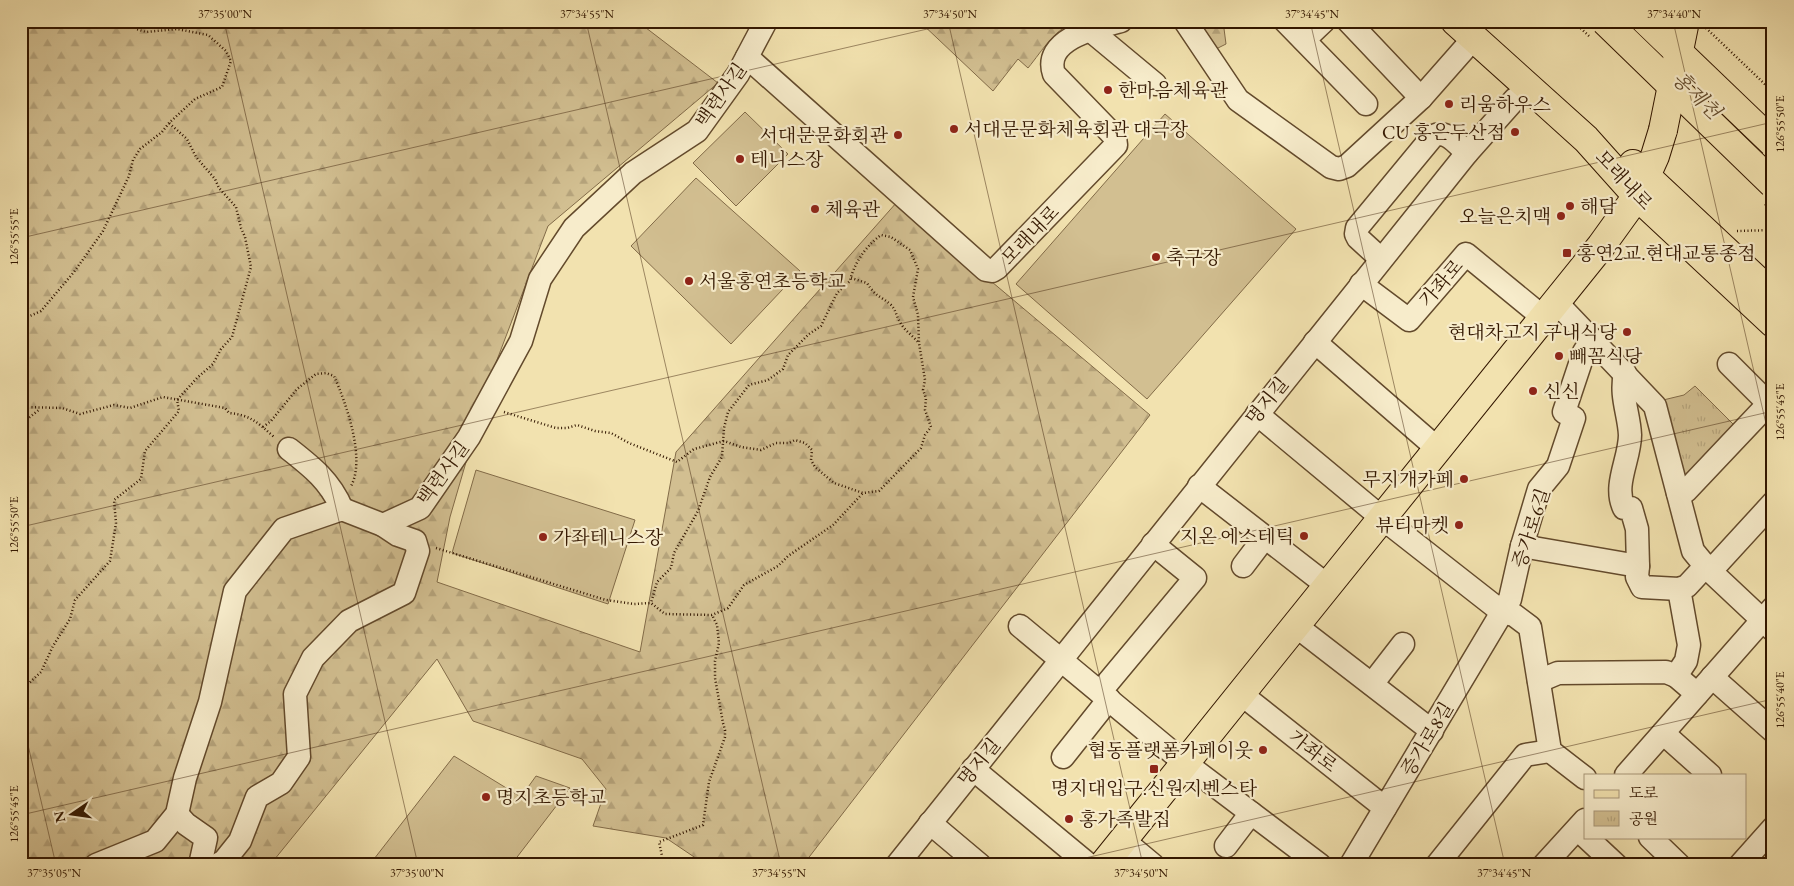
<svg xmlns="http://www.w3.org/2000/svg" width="1794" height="886" font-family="'EB Garamond','Noto Serif KR',serif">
  <defs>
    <pattern id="forest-firs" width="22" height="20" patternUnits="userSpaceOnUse" patternTransform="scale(1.25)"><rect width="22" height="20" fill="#d2bf91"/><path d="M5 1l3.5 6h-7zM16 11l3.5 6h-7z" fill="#b5a37b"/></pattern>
    <pattern id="park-tufts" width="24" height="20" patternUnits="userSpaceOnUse" patternTransform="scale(1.25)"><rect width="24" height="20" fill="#d2bf91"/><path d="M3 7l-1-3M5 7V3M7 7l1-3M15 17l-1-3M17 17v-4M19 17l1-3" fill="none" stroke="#b5a37b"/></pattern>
  </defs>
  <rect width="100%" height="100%" fill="#f2e2af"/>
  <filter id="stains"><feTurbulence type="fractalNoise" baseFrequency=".004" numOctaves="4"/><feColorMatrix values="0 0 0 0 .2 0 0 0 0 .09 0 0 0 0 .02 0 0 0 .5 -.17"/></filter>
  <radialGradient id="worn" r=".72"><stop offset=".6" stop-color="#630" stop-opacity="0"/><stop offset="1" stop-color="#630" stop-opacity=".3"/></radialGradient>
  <g fill="url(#forest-firs)" stroke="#826b48">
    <path d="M21,21H637L718,83L548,226L492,373L450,517L437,582L640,652L676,452L897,202L1150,415L803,865H706L666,838L593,826L606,789L582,759L473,721L437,659L270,865H21Z"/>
    <path d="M919,21H1079C1055,27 1043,50 1028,68L1018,59L993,91Z"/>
    <path d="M1198,21H1223L1226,44L1212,51Z"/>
  </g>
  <path fill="url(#park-tufts)" stroke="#826b48" d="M1695,386L1737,428L1681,480L1659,401L1684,395Z"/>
  <g fill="#d2bf91" stroke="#826b48">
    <path d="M745,112L788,154L736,206L693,163Z"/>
    <path d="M1165,114L1296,229L1147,399L1016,284Z"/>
    <path d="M696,178L800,271L731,344L631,246Z"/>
    <path d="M476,470L635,520L608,604L452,553Z"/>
    <path d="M454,756L521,797L536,776L570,788L511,865H381L374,859Z"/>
  </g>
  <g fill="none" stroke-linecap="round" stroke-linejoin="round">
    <g stroke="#634a2c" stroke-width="25">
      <g id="minor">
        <path d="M1185,21L1238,100L1331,167L1339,169L1347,166L1421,98L1473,39"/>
        <path d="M1285,21L1366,104"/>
        <path d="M1348,21L1421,98"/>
        <path d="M1090,30L1155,84"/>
        <path d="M1304,40L1324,21"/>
        <path d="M747,57L986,270L992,271L997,268L1116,145L1115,137L1054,74C1042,39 1098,27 1121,21"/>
        <path d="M1381,259L1358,238L1356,234L1357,228L1433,136C1447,129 1457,144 1467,153"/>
        <path d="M1361,284L1409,320L1466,254L1544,318"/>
        <path d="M1556,302L1655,406L1693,551L1707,568L1773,630"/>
        <path d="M1315,342L1438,449"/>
        <path d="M1729,364L1768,403"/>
        <path d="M1625,373C1620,397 1629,413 1630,435C1630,459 1613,485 1624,508H1631L1637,529L1638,566L1637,577L1642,587L1679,589L1687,586L1700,572L1718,563L1773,503"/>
        <path d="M1257,414L1382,518L1502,612L1514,615L1530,627L1550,751L1585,778"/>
        <path d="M289,449C312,467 330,481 342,509"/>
        <path d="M1199,486L1328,586"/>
        <path d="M1678,493L1686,491L1773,399"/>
        <path d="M1522,546L1638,566"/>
        <path d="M1243,566L1265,537"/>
        <path d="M1020,626L1185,763L1320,865"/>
        <path d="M1296,626L1432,731"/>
        <path d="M1676,676L1686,661L1689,645L1679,589"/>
        <path d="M1712,677L1773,731"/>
        <path d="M1539,681L1558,673L1666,672L1676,676L1697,694"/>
        <path d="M1372,684L1403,644"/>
        <path d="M1100,692L1195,578L1153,544"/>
        <path d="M1241,694L1385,808"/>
        <path d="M1663,733L1710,775"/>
        <path d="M1063,757L1109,699"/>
        <path d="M973,769L1089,865"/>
        <path d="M1626,775L1773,608"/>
        <path d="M177,814L186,824L206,838L200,865"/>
        <path d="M930,823L980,865"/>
        <path d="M1586,837L1616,865"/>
        <path d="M1650,837L1679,865"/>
        <path d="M1123,840L1153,865"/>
        <path d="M1226,846L1251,813"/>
        <path d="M96,865L155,841L177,814L185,778L210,702L235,591L284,529L342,509L383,525L420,508L469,437L521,341L540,279L574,228L633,173L697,131L738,74L766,21"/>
        <path d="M217,865L224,861L240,841L257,797L281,783L299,757L295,694L313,658L349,621L404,593L418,551L415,541L398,535L383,525"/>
        <path d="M897,865L1467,153L1515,99L1531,89"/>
        <path d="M1351,865L1510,599L1522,546L1539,489L1558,466L1574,418L1564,412L1584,352L1592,339"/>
        <path d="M1437,865L1525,755L1550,751"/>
        <path d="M1544,865L1585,820"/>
        <path d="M1740,865L1773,828"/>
      </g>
    </g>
    <g stroke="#331700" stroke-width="30">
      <g id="major">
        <path d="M1455,21L1586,139L1637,196L1773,323"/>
        <path d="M1633,164L1773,295"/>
        <path d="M1103,865L1601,246L1637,196L1655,156L1663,130"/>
      </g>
    </g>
    <g stroke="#331700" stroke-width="2.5" stroke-dasharray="1 2.5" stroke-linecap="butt">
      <path d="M1524,21L1525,30"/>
      <path d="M1573,21L1589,36"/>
      <path d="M1706,28L1773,92"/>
      <path d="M1765,204L1773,211"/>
      <path d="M1737,231L1773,230"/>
      <path d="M851,278L867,283C876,297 879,295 890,304C896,309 896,316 900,322C904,330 912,335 918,342"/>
      <path d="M21,320L41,311L74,272L103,231L129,176L133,160L140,149L162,132L169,123L195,99L222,87L231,61L226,51L208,35L177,29L146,32L136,29L134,21"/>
      <path d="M21,407L62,408L80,414L114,405L130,408L163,397L225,408L229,413C251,415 258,423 274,437"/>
      <path d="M504,412L556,428H567L577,425L595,431L611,433L629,443L677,462L694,449L724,441L741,447L761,450L776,443H789L795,440L805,443L812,450L811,460L815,467L834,483L863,493L879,491L921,448L925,435L931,427L925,410L926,398L923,390L925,380L919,343L918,315L913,297L918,269L910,250L891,237L881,235C866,246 854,263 850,281L837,293L821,326L809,334L788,355L783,369L768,380L749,385L728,412L724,428L722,457L710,477L698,511L674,553L671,568L657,582L651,603"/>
      <path d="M21,424L40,409"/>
      <path d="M263,427L271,421L297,389L316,374L326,373L334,376C346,403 366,459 351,486"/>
      <path d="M436,548L606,600L634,604L651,603L665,614L712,615L728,608L744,585L778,566L788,556L833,525L863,493"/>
      <path d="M21,687L26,686L41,672L53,646L70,619L75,600L110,561L116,523L114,500L141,479L145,451L179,411L177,400L197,378L213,364L221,349L232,337L251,267L245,237L241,228L236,207L219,188L215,179L196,157L187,139L169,123"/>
      <path d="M664,865L659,842L703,825L709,782L725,737V730L723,723L715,678V661L719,643L717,625L712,615"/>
    </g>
    <use href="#minor" stroke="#f7eccb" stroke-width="22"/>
    <use href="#major" stroke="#f2e2af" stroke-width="28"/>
    <g stroke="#331700" stroke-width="30" stroke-linecap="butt">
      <path id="major-bridge" d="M1663,130L1685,21"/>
    </g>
    <g stroke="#331700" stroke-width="30" stroke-linecap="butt">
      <g id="highway-bridge">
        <path d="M1605,21L1773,184"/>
        <path d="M1646,21L1773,143"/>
      </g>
    </g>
    <use href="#major-bridge" stroke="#f2e2af" stroke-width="28"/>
    <use href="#highway-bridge" stroke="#f2e2af" stroke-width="28"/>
  </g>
  <path fill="none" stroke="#331700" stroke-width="1" stroke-opacity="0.45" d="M224,21L418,865M586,21L781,865M948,21L1143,865M1310,21L1505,865M1673,21L1773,454M21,238L962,21M21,527L1773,122M21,715L56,865M21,815L1773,411M1055,865L1773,699"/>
  <g fill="#8f2418" stroke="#f7eccb" stroke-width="2">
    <circle cx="1108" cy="90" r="5"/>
    <circle cx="1449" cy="104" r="5"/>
    <circle cx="954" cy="129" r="5"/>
    <circle cx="1515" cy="132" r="5"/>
    <circle cx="898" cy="135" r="5"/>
    <circle cx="740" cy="159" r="5"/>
    <circle cx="1570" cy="206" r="5"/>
    <circle cx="815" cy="209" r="5"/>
    <circle cx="1561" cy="216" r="5"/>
    <rect x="1562" y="248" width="10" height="10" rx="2.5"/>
    <circle cx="1156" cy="257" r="5"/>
    <circle cx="689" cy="281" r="5"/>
    <circle cx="1627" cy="332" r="5"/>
    <circle cx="1559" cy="356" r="5"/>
    <circle cx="1533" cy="391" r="5"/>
    <circle cx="1464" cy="479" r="5"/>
    <circle cx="1459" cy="525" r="5"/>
    <circle cx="1304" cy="536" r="5"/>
    <circle cx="543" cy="537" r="5"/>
    <circle cx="1263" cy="750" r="5"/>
    <rect x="1149" y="764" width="10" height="10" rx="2.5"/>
    <circle cx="486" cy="797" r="5"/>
    <circle cx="1069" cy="819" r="5"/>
  </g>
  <g text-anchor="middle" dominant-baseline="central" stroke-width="4.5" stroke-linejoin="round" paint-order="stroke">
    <g font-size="19" fill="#331700" stroke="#f7eccb" text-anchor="start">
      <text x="1118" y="90">한마음체육관</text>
      <text x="1459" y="104">리움하우스</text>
      <text x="964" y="129">서대문문화체육회관 대극장</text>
      <text x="1505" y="132" text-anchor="end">CU 홍은두산점</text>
      <text x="888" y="135" text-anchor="end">서대문문화회관</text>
      <text x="750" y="159">테니스장</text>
      <text x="1580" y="206">해담</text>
      <text x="825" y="209">체육관</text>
      <text x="1551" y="216" text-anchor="end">오늘은치맥</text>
      <text x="1577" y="253">홍연2교.현대교통종점</text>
      <text x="1166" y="257">축구장</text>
      <text x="699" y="281">서울홍연초등학교</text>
      <text x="1617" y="332" text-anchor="end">현대차고지 구내식당</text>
      <text x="1569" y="356">빼꼼식당</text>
      <text x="1543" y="391">신신</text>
      <text x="1454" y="479" text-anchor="end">무지개카페</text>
      <text x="1449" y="525" text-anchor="end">뷰티마켓</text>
      <text x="1294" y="536" text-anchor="end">지온 에스테틱</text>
      <text x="553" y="537">가좌테니스장</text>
      <text x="1253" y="750" text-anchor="end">협동플랫폼카페이웃</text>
      <text x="1154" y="788" text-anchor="middle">명지대입구.신원지벤스타</text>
      <text x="496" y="797">명지초등학교</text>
      <text x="1079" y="819">홍가족발집</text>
    </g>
    <g font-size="19" fill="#331700" stroke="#f7eccb">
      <text transform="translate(721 95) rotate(-55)">백련사길</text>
      <text transform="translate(1624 180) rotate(47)">모래내로</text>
      <text transform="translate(1030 235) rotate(-46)">모래내로</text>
      <text transform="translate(1441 283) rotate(-49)">가좌로</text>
      <text transform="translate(1267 401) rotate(-51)">명지길</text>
      <text transform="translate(443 473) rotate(-54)">백련사길</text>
      <text transform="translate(1531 528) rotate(-72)">증가로6길</text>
      <text transform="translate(1427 739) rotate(-59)">증가로8길</text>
      <text transform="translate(1313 751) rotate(38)">가좌로</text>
      <text transform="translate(979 762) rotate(-51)">명지길</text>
    </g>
    <g font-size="20" font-style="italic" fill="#654d2e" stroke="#f7eccb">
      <text transform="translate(1697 95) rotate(44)">홍제천</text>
    </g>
  </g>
  <rect width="1794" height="886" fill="none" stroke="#f2e2af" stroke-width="55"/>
  <rect x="1584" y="774" width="162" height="65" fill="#f7eccb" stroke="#a9977a"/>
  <rect x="1594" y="790" width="25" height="8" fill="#f2e2af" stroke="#a9977a"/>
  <text x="1629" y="798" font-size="15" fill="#331700">도로</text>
  <rect x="1594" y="811" width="25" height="15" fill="url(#park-tufts)" stroke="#a9977a"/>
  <text x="1629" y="824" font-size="15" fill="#331700">공원</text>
  <g transform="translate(72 814) rotate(257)" stroke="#f7eccb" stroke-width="4" paint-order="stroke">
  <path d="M0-4L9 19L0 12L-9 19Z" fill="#331700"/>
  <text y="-8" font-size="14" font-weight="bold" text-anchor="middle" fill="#331700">N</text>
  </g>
  <rect x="28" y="28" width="1738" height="830" fill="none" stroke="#331700" stroke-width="2"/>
  <g font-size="12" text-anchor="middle" fill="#331700">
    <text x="225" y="18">37°35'00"N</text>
    <text x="587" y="18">37°34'55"N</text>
    <text x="950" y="18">37°34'50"N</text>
    <text x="1312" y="18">37°34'45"N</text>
    <text x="1674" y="18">37°34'40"N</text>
    <text transform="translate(1780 124) rotate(-90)" y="4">126°55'50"E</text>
    <text transform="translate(14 237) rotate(-90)" y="4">126°55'55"E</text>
    <text transform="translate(1780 412) rotate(-90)" y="4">126°55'45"E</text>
    <text transform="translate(14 525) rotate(-90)" y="4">126°55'50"E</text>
    <text transform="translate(1780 700) rotate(-90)" y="4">126°55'40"E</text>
    <text transform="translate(14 814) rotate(-90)" y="4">126°55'45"E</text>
    <text x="54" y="877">37°35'05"N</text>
    <text x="417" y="877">37°35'00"N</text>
    <text x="779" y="877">37°34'55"N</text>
    <text x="1141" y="877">37°34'50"N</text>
    <text x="1504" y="877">37°34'45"N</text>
  </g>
  <rect width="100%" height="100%" filter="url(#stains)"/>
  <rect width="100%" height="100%" fill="url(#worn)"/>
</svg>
